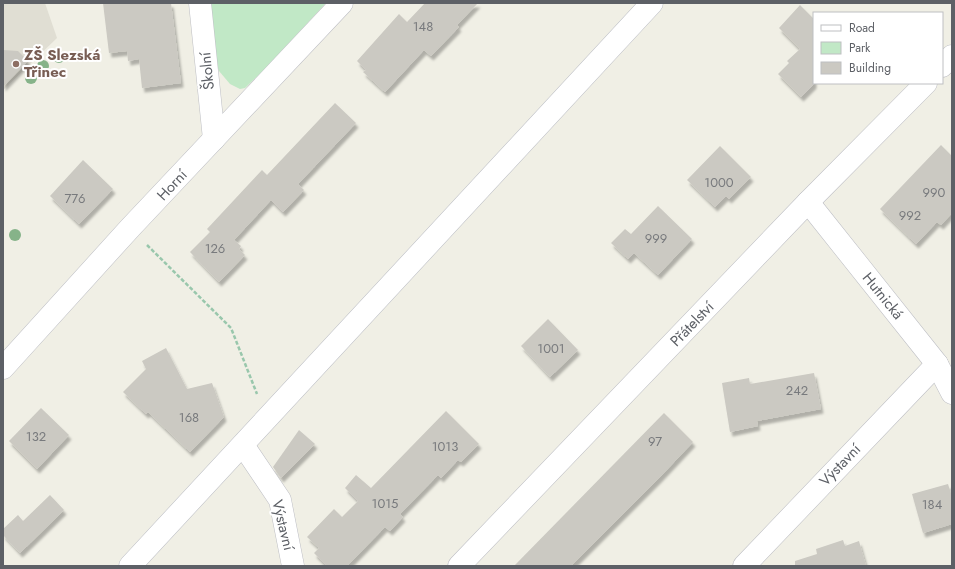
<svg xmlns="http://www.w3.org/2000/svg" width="955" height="569" font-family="Jost,sans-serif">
  <defs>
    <filter id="shadow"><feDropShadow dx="2.5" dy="4.5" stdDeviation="1" flood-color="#0004"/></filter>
  </defs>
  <rect width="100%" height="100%" fill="#f0efe5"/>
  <path fill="#e0ded3" d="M3,3H45L57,38L3,90Z"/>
  <path fill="#c1e8c6" d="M210,3H326L265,69L245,88L240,89L230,84L219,71L215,59Z"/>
  <g fill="#cbc9c2" filter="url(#shadow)">
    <path d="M103,3H171L181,83L142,88L139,59L128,61L127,51L109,53Z"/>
    <path d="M425,3H478L457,25L459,27L431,56L424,50L385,92L363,72L366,70L357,61L399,14L407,22Z"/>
    <path d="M800,5L814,19V84L801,97L778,74L789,63L787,61L800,49L779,28Z"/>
    <path d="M3,50L18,51L28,61L3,87Z"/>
    <path d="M335,103L356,123L298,184L304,190L283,212L271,200L234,240L241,246L239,249L245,255L219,282L190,252L210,232L207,229L262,170L267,175Z"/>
    <path d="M941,145L952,156V213L941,225L937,222L916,244L880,209Z"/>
    <path d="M720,146L751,177L729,199L726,196L715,207L687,180Z"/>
    <path d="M83,160L113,189L79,224L50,196Z"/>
    <path d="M658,206L692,239L658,275L634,253L628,259L611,243L625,229L631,234Z"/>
    <path d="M548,319L578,350L550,377L521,346Z"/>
    <path d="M166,348L187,389L212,383L224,417L190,452L148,412L146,414L123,392L146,369L142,361Z"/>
    <path d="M814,373L821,409L757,421L758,426L730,432L722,383L749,378L750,384Z"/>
    <path d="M41,408L69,435L37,469L9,441Z"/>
    <path d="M446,411L479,444L461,462L458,460L441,478L438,475L400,514L403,517L390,531L385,527L347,566H327L314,553L319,548L307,537L334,509L342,517L358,501L345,488L356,475L371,488Z"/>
    <path d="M664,413L693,442L660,477L571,566H514Z"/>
    <path d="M299,430L315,444L281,478L273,467Z"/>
    <path d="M948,484L952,497V524L923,533L912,494Z"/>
    <path d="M50,495L64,510L20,553L3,535V529L18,515L23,521Z"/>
    <path d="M843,540L845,546L859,541L866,566H795V561L817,554L816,549Z"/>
  </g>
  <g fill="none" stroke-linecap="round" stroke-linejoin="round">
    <g stroke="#bdbec4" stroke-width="23">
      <g id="street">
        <path d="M200,3L214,139"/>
        <path d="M942,66L952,56"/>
        <path d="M808,202L937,364L952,393"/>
        <path d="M3,368L130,228L342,3"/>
        <path d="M243,445L280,500L293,566"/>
        <path d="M459,566L808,202L926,83"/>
        <path d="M744,566L937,364"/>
      </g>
    </g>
    <g stroke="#bbbdc4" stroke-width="23">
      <path id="secondary" d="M130,566L652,3"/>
    </g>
    <path stroke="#99c7ac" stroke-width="2.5" stroke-dasharray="4 2" stroke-linecap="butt" d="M147,245L231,328L257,394"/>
    <use href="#street" stroke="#fff" stroke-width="22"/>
    <use href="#secondary" stroke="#fff" stroke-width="22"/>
  </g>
  <g fill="#86b389">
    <circle cx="59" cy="57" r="6"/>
    <circle cx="43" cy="66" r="6"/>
    <circle cx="31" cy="78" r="6"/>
    <circle cx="15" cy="235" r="6"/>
  </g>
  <circle fill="#8d6e63" stroke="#fff" stroke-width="1.5" cx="16" cy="64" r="4"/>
  <g text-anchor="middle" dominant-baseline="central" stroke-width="4" stroke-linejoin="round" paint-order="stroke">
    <g font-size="13" fill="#787a7d">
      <text x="423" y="26">148</text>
      <text x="719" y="182">1000</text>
      <text x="934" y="192">990</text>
      <text x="75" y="198">776</text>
      <text x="910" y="215">992</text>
      <text x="656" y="238">999</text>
      <text x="215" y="248">126</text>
      <text x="551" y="348">1001</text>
      <text x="797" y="390">242</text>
      <text x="189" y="417">168</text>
      <text x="36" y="436">132</text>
      <text x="655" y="441">97</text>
      <text x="445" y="446">1013</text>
      <text x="385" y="503">1015</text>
      <text x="932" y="504">184</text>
    </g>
    <g font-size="15" font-weight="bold" fill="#785e54" stroke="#fff" text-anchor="start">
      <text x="24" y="55">ZŠ Slezská<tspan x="24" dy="17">Třinec</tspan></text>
    </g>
    <g font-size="15" fill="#5d6066" stroke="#fff">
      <text transform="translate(207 71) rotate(-96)">Školní</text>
      <text transform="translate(172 185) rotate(-47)">Horní</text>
      <text transform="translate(883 296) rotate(51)">Hutnická</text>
      <text transform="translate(692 324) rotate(-46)">Přátelství</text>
      <text transform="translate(840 465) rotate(-46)">Výstavní</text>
      <text transform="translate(283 525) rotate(76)">Výstavní</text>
    </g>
  </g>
  <rect width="955" height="569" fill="none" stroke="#5d6066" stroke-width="8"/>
  <rect x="813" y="12" width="130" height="72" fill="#ffffff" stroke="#bebfc2"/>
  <rect x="821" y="25" width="20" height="6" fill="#ffffff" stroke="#bebfc2"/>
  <text x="849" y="32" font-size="12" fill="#5d6066">Road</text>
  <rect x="821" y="42" width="20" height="12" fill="#c1e8c6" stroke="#bebfc2"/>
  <text x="849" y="52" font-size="12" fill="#5d6066">Park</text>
  <rect x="821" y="62" width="20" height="12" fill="#cbc9c2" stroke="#bebfc2"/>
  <text x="849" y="72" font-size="12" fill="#5d6066">Building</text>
</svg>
